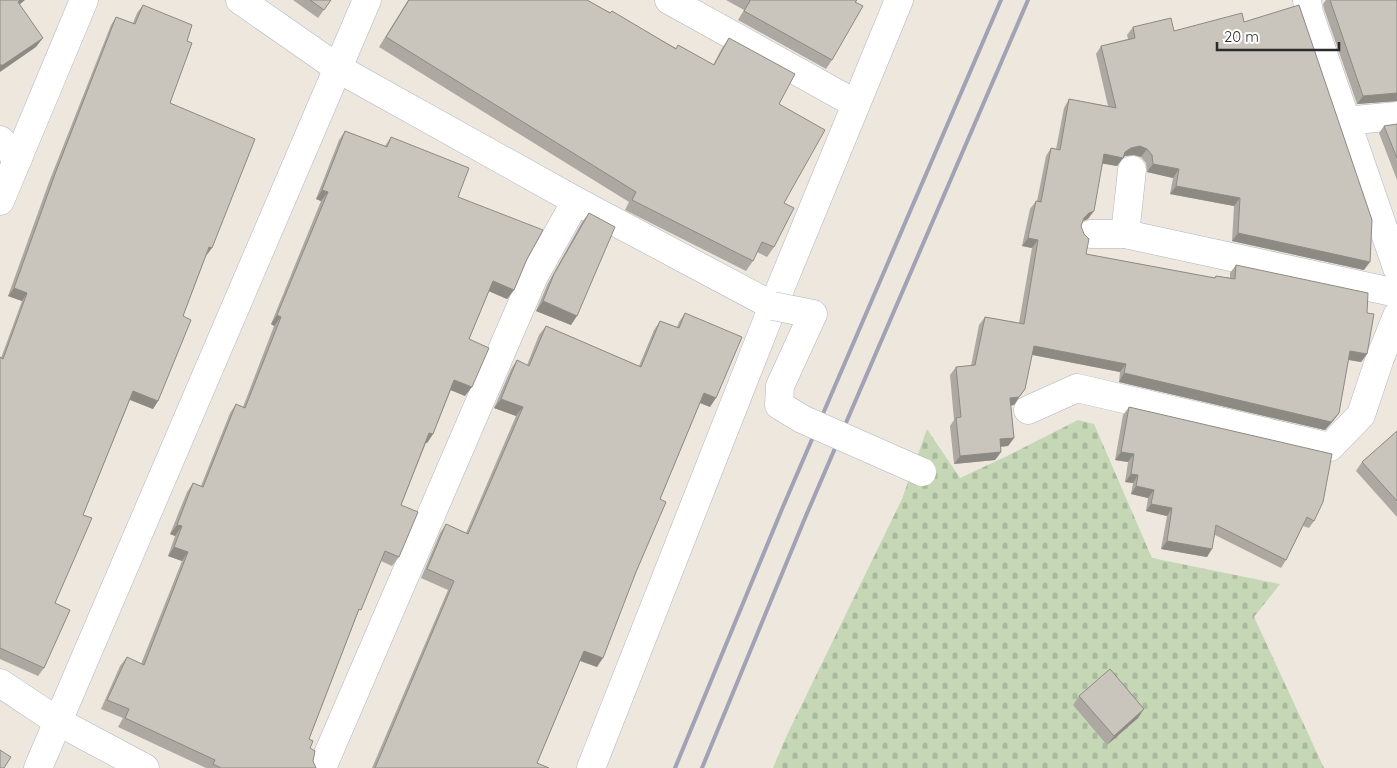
<svg xmlns="http://www.w3.org/2000/svg" width="1397" height="768" font-family="Quicksand,sans-serif">
  <defs>
    <pattern id="cemetery-stones" width="16" height="16" patternUnits="userSpaceOnUse" patternTransform="scale(1.25)"><rect width="16" height="16" fill="#c5d7b5"/><path d="M2 7V4a2 2 0 0 1 4 0v3zM10 15v-3a2 2 0 0 1 4 0v3z" fill="#a9b99c"/></pattern>
  </defs>
  <rect width="100%" height="100%" fill="#ede7de"/>
  <path fill="url(#cemetery-stones)" d="M1078,420L1094,424L1152,558L1280,584L1254,617L1324,768H773L787,735L902,499L927,429L960,478L1007,456Z"/>
  <g fill="none" stroke-linecap="round" stroke-linejoin="round">
    <g stroke="#b1b4bf" stroke-width="29">
      <g id="minor">
        <path d="M240,0L339,69L576,201L773,306"/>
        <path d="M669,0L856,104"/>
        <path d="M1307,0L1309,13L1397,268"/>
        <path d="M1345,121L1397,116"/>
        <path d="M0,140L18,159"/>
        <path d="M0,201L84,0"/>
        <path d="M1091,234H1125L1397,293"/>
        <path d="M1125,234L1132,170"/>
        <path d="M1028,410L1077,388L1330,447L1361,415L1380,358L1397,316"/>
        <path d="M0,683L57,721L145,768"/>
        <path d="M38,768L367,0"/>
        <path d="M322,768L534,276L576,201"/>
        <path d="M591,768L773,306L899,0"/>
      </g>
    </g>
    <use href="#minor" stroke="#fff" stroke-width="28"/>
    <g stroke="#a1a3b5" stroke-width="4">
      <path d="M675,768L782,509L1001,0"/>
      <path d="M702,768L805,518L1028,0"/>
    </g>
    <g stroke="#b1b4bf" stroke-width="29" stroke-linecap="butt">
      <path id="minor-bridge" d="M773,306L813,314L780,386L779,405L802,419L922,472"/>
    </g>
    <use href="#minor-bridge" stroke="#fff" stroke-width="28"/>
  </g>
  <g fill="#ada9a2">
    <path d="M293,0H331L318,18Z"/>
    <path d="M408,0H587L676,48L713,65L722,48L729,38L779,104L784,203L774,247L767,257L757,252L753,261L746,271L625,210L629,202L379,47Z"/>
    <path d="M726,0H857L832,60L826,69L738,20L744,10Z"/>
    <path d="M1326,0H1397V101L1357,104L1324,9L1323,4Z"/>
    <path d="M143,5L187,41L170,103L206,256L183,316L158,401L153,409L130,400L83,515L55,603L44,668L38,676L0,659V357L1,358L22,301L8,296L49,182L111,25L116,17L133,23L137,13Z"/>
    <path d="M1244,22L1364,270L1232,241L1234,206L1170,194L1173,178L1147,172L1146,163L1141,157L1134,155L1125,156L1123,158L1117,166L1103,163L1088,219L1083,221L1081,226L1086,254L1214,278L1216,276L1230,278V273L1236,265L1367,313V354L1361,362L1348,360L1339,413L1333,421L1325,430L1119,382L1120,372L1032,355L1014,405L1010,406L1014,438L1008,446L1000,447L1001,452L995,460L954,464L950,426L954,420L950,375L956,367L971,366L979,325L985,317L1019,323L1032,248L1022,246L1030,209L1036,201H1037L1046,156L1051,148L1056,149L1064,108L1069,99L1108,106L1096,54L1101,46L1128,39L1127,35L1133,27L1174,31Z"/>
    <path d="M1397,124V180L1379,133L1384,126Z"/>
    <path d="M345,131L385,146L391,137L458,197L527,259L514,290L507,299L489,291L469,339L465,396L451,390L433,434L427,443H426L401,505L399,557L392,566L381,561L357,615L309,739L310,748L313,761L316,768H206L118,727L123,718L101,709L120,666L127,657L141,664L182,561L168,556L175,536L170,534L187,492L193,483L201,486L230,413L236,404L243,407L274,326L271,324L321,201L316,199L339,140Z"/>
    <path d="M589,213L571,325L536,311L548,283L582,222Z"/>
    <path d="M685,313L710,407L700,403L660,499L636,572L597,667L580,661L537,763L549,768H372L448,590L421,578L440,533L446,524L466,533L516,416L494,408L511,369L517,360L527,365L539,335L546,326L639,366L654,330L660,321L677,327L679,322Z"/>
    <path d="M1129,407L1314,521L1309,528L1303,526L1286,560L1281,568L1215,535L1207,557L1161,549L1167,516L1146,511L1148,498L1131,494L1133,483L1125,482L1128,462L1115,460L1123,415Z"/>
    <path d="M1397,431V517L1356,471L1362,462Z"/>
    <path d="M1079,696L1138,718L1107,745L1073,705Z"/>
  </g>
  <g fill="#8d8a84">
    <path d="M20,0H25L12,11L18,2Z"/>
    <path d="M43,38L36,47L0,72V65Z"/>
    <path d="M1397,93V101L1357,104L1363,96Z"/>
    <path d="M1140,146L1147,149L1141,157L1134,155L1125,156L1123,158L1117,166L1099,163L1104,154L1125,152L1131,148Z"/>
    <path d="M1153,164L1179,169L1173,178L1147,172Z"/>
    <path d="M1176,186L1240,198L1234,206L1170,194Z"/>
    <path d="M322,190L328,192L321,201L316,199Z"/>
    <path d="M1094,211L1088,219L1083,221L1084,218L1089,213Z"/>
    <path d="M1238,233L1370,262L1364,270L1232,241Z"/>
    <path d="M1028,238L1038,240L1032,248L1022,246Z"/>
    <path d="M209,247L212,248L206,256Z"/>
    <path d="M493,281L514,290L507,299L486,290Z"/>
    <path d="M14,288L27,293L22,301L8,296Z"/>
    <path d="M543,301L577,316L571,325L536,311Z"/>
    <path d="M277,315L281,317L274,326L271,324Z"/>
    <path d="M1034,346L1126,364L1120,372L1028,354Z"/>
    <path d="M1350,351L1367,354L1361,362L1344,359Z"/>
    <path d="M1124,373L1339,413L1333,421L1325,430L1119,382Z"/>
    <path d="M454,380L472,387L465,396L448,389Z"/>
    <path d="M1025,389L1014,405L1004,406L1010,398Z"/>
    <path d="M133,391L158,401L153,409L128,399Z"/>
    <path d="M704,393L716,398L710,407L698,402Z"/>
    <path d="M501,399L523,407L516,416L494,408Z"/>
    <path d="M429,433L433,434L427,443L423,442Z"/>
    <path d="M1014,438L1008,446L994,447L1000,439Z"/>
    <path d="M1001,452L995,460L954,464L960,456Z"/>
    <path d="M1121,452L1134,454L1128,462L1115,460Z"/>
    <path d="M1131,474L1138,475L1133,483L1125,482Z"/>
    <path d="M1136,486L1154,490L1148,498L1131,494Z"/>
    <path d="M1151,504L1172,508L1167,516L1146,511Z"/>
    <path d="M177,525L182,526L175,536L170,534Z"/>
    <path d="M1167,541L1212,549L1207,557L1161,549Z"/>
    <path d="M174,547L188,552L182,561L168,556Z"/>
    <path d="M584,651L603,658L597,667L578,660Z"/>
    <path d="M1144,709L1138,718L1107,745L1114,736Z"/>
  </g>
  <g fill="#c9c5bc" stroke="#8d8a84">
    <path d="M0,0H20L18,2L43,38L3,65H0Z"/>
    <path d="M310,0H331L324,10Z"/>
    <path d="M409,0H587L610,13L612,11L676,49L678,45L714,65L729,38L795,74L779,104L825,130L784,203L794,208L774,247L762,242L753,261L632,200L636,192L386,37Z"/>
    <path d="M749,0H857L855,2L863,6L832,60L744,11L750,1Z"/>
    <path d="M1330,0H1397V93L1363,96Z"/>
    <path d="M143,5L192,25L187,41L192,43L170,103L255,139L212,248L209,247L183,316L191,320L158,401L133,391L83,515L92,518L55,603L70,610L44,668L0,648V357L3,359L27,293L14,288L55,174L116,17L135,24Z"/>
    <path d="M1299,5L1372,220L1370,262L1238,233L1240,198L1176,186L1179,169L1153,164L1152,155L1147,149L1140,146L1131,148L1125,152L1123,158L1104,154L1094,211L1089,213L1084,218L1081,226L1084,234L1089,239L1086,254L1215,278L1216,276L1235,279L1236,265L1368,293L1367,313L1374,314L1367,354L1350,351L1339,413L1331,422L1124,373L1126,364L1034,346L1025,389L1019,397L1010,398L1014,438L1000,439L1001,452L960,456L956,418L961,417L956,367L975,365L985,317L1024,324L1038,240L1028,238L1036,201L1041,202L1051,148L1060,150L1069,99L1116,108L1101,46L1135,38L1133,27L1171,18L1174,31L1242,13L1244,22Z"/>
    <path d="M1397,124V158L1384,126Z"/>
    <path d="M345,131L387,147L391,137L469,168L458,197L543,230L527,259L514,290L493,281L469,339L489,348L472,387L454,380L433,434L429,433L401,505L418,512L399,557L385,551L361,610L359,609L309,739L313,741L310,748L315,751L313,761L316,768H221L213,764L215,760L125,718L129,709L107,700L127,657L144,665L188,552L174,547L182,526L177,525L193,483L203,487L236,404L245,408L281,317L277,315L328,192L322,190Z"/>
    <path d="M589,213L615,227L577,316L543,301L554,274Z"/>
    <path d="M685,313L742,337L716,398L704,393L660,499L666,502L636,572L603,658L584,651L537,763L549,768H375L454,581L427,569L446,524L468,534L523,407L501,399L517,360L529,366L546,326L641,367L660,321L679,328Z"/>
    <path d="M1129,407L1332,454L1323,502L1314,521L1307,517L1286,560L1216,525L1212,549L1167,541L1172,508L1151,504L1154,490L1136,486L1138,475L1131,474L1134,454L1121,452Z"/>
    <path d="M1397,431V501L1362,462Z"/>
    <path d="M1110,669L1144,709L1114,736L1079,696Z"/>
    <path d="M0,750L11,757L4,768H0Z"/>
  </g>
  <path d="M1217 42v8h122v-8" fill="none" stroke="#2b2b2b" stroke-width="2.5"/>
  <text x="1224" y="42" font-size="15" fill="#2b2b2b" stroke="#ffffff" stroke-width="4" paint-order="stroke">20 m</text>
</svg>
